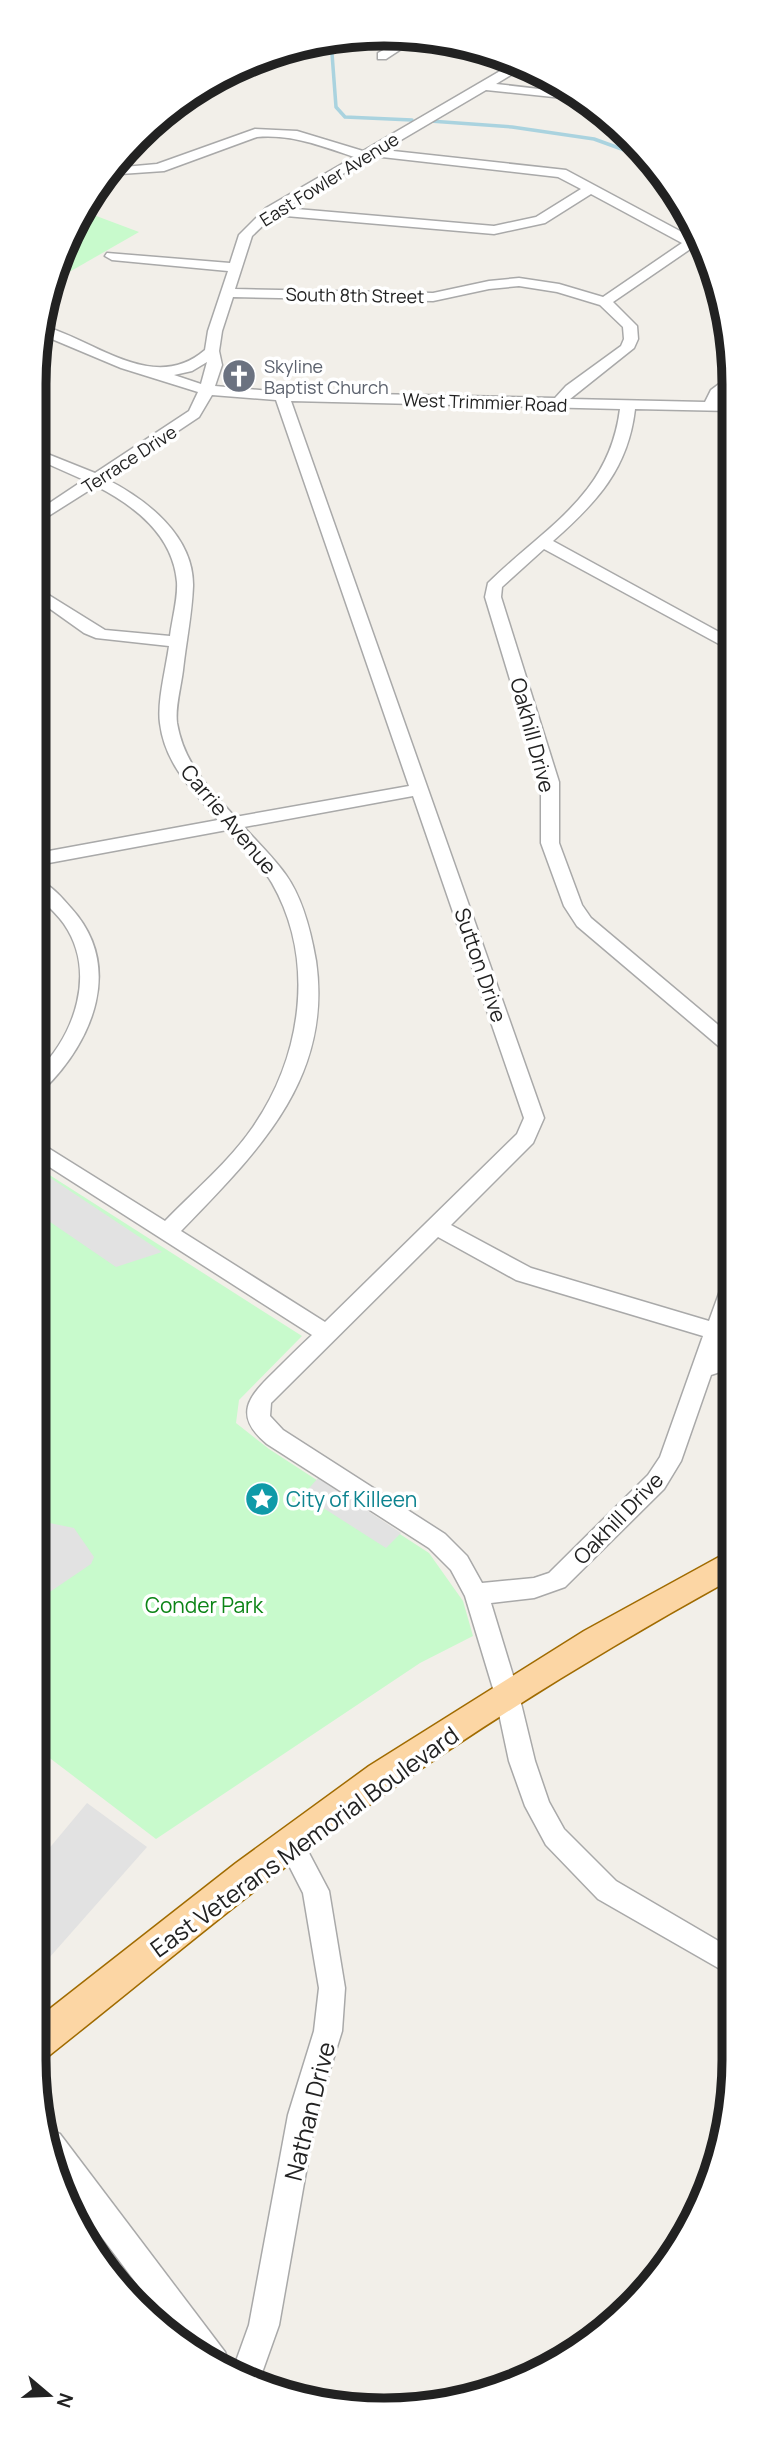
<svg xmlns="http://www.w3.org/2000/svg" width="767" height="2444" font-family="Manrope,sans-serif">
  <rect width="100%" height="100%" fill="#f2efe9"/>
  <g fill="#c8facc">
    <path d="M83,211L139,232L57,279L55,278Z"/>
    <path d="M37,1167L302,1336L239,1400L236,1423L269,1449L429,1553L463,1601L473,1636L420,1663L156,1839L34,1746Z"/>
  </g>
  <g fill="#e2e2e2">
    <path d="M37,1169L162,1252L116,1267L37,1213Z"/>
    <path d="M318,1478L401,1533L386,1548L303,1495Z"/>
    <path d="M35,1520L74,1528L94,1557L91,1564L35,1602Z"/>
    <path d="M87,1803L147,1847L34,1975V1885L46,1870L37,1863Z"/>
  </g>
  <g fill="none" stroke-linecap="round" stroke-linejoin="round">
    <g stroke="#aad3df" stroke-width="3.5">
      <path d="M331,40L336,107L345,117L412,120"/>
      <path d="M430,121L512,127L594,139L652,160"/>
    </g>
    <g stroke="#a9a9a9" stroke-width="3">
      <g id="minor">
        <path d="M401,40H415L386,59H378V53Z"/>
        <path d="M514,63L524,67L496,84L574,93L582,100L486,90L384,150L566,170L691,237L697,233L702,241L613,302L637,326L638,339L634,348L570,399L705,402L711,390L731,375V387L723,395L720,402L731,403V411L635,409C628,469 597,502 553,541L730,638V650L544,549L502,587L501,597L559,782V843L582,905L591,918L729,1034V1051L722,1049L577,926L564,906L541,843V782L485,597L488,583C546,526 609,496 620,409L291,401L544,1118L533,1143L451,1225L531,1268L709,1321L721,1288L729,1286L728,1332L719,1355L729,1351V1369L711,1375L681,1461L664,1489L565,1587L534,1598L491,1603L519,1695L535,1761L549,1802L564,1829L616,1881L727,1946V1973L598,1899L546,1845L525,1806L509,1761L495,1695L465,1596L451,1570L429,1548L267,1444C232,1415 249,1396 275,1371C287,1359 299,1347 312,1335L37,1159V1141L165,1221C195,1190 229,1162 253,1127C302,1056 316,960 272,883C261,864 241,847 227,830L38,865V853L218,820C192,790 165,764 160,723C157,702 166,668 169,646L96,638L84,633L39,601V589L105,630L170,636C172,619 178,599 177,582C173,535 135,506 96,486L39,522V510L84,480L39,460L40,451L95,473L189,411L198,392L121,368L40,334V325C94,339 153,395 205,350L208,331L228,271L112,260L105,256L107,253L230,263L239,235L266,208L354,157C322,146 292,134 257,137L164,171L106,175L113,168L157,164L255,129L297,131L363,151ZM373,156L558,177L581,189L536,217L494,226L285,208ZM591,194L682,243L603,297L559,284L519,278L489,281L433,293L235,289L252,236L274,215L494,234L545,223ZM519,286L557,292L600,305L623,327L624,339L621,346L566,386L555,398L282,392L215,386L222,365L219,351L222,331L233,297L433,301L489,289ZM207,362L201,384L174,375L192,371ZM212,395L276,400L409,786L235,817C209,788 184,764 177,723C175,707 181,687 183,670C186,642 192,614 193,586C194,536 146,499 106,479L199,417ZM413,796L524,1118L517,1134L325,1322L181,1231C256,1153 333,1080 316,961C311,932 303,899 286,875C274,858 258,843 244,827ZM438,1237L516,1280L703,1336L660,1457L648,1475L549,1573L534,1578L482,1583L467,1556L445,1534L283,1430L270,1416L271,1403Z"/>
        <path d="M38,881C51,884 62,898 71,908C124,966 93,1041 44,1089L37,1091V1072C75,1035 97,972 64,924C57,914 47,905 38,897Z"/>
        <path d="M291,1832L300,1836L329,1891L345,1988L342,2031L316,2115L279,2325L258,2384L231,2375L249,2325L288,2115L314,2031L319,1988L303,1893L278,1844L282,1836Z"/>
        <path d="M50,2130L60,2134L225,2352L229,2363L225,2372L172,2331L56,2176L47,2131Z"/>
      </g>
    </g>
    <g stroke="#a06b00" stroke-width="3">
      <path id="major" d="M728,1552V1581C598,1653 471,1731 351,1818C246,1894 147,1978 46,2058L34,2063L33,2022L236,1863L369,1766L584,1631Z"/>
    </g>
    <use href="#minor" fill="#fff" fill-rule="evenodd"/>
    <use href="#major" fill="#fcd6a4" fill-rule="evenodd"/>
  </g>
  <defs>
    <g id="church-disc" transform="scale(1.75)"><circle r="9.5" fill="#6b7280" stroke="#fff"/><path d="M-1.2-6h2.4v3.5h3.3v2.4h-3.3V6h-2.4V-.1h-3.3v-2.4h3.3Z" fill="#fff"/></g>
    <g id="sight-disc" transform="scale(1.75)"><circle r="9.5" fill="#0f9aa8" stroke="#fff"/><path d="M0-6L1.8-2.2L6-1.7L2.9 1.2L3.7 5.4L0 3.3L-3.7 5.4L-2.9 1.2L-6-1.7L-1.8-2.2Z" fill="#fff"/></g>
  </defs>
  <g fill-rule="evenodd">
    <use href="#church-disc" x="239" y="376"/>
    <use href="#sight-disc" x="262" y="1499"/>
  </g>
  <g text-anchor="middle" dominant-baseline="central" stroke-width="7" stroke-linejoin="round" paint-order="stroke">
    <g font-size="18" fill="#222" stroke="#fff">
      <text transform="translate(329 179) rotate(-32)">East Fowler Avenue</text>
      <text transform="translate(355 295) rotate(1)">South 8th Street</text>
      <text transform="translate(485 402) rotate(2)">West Trimmier Road</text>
      <text transform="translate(129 459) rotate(-33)">Terrace Drive</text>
    </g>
    <g font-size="18" fill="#5b616d" stroke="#fff" text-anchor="start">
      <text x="264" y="366">Skyline<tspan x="264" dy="21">Baptist Church</tspan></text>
    </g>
    <g font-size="21" fill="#222" stroke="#fff">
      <text transform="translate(533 735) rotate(75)">Oakhill Drive</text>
      <text transform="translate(229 819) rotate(50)">Carrie Avenue</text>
      <text transform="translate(481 965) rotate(71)">Sutton Drive</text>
      <text transform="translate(618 1518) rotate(-46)">Oakhill Drive</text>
    </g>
    <g font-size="21" fill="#0d838f" stroke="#fff" text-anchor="start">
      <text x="286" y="1499">City of Killeen</text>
    </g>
    <g font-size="21" fill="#0c8416" stroke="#fff">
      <text x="204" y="1605">Conder Park</text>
    </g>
    <g font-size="24" fill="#222" stroke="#fff">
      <text transform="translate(304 1841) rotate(-36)">East Veterans Memorial Boulevard</text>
      <text transform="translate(309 2111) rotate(-76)">Nathan Drive</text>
    </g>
  </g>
  <path d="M0 0H767V2444H0ZM384 46H384A338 338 0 0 1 722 384V2060A338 338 0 0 1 384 2398H384A338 338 0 0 1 46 2060V384A338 338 0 0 1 384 46Z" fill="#fff" fill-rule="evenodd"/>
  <path fill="none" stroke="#222" stroke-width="9" d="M384 46H384A338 338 0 0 1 722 384V2060A338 338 0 0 1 384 2398H384A338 338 0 0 1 46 2060V384A338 338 0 0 1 384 46Z"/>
  <g transform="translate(49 2395) rotate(109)" stroke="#ffffff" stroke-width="5" paint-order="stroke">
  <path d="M0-5L12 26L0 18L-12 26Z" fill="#222222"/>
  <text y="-10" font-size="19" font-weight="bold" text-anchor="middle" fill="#222222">N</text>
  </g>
</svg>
